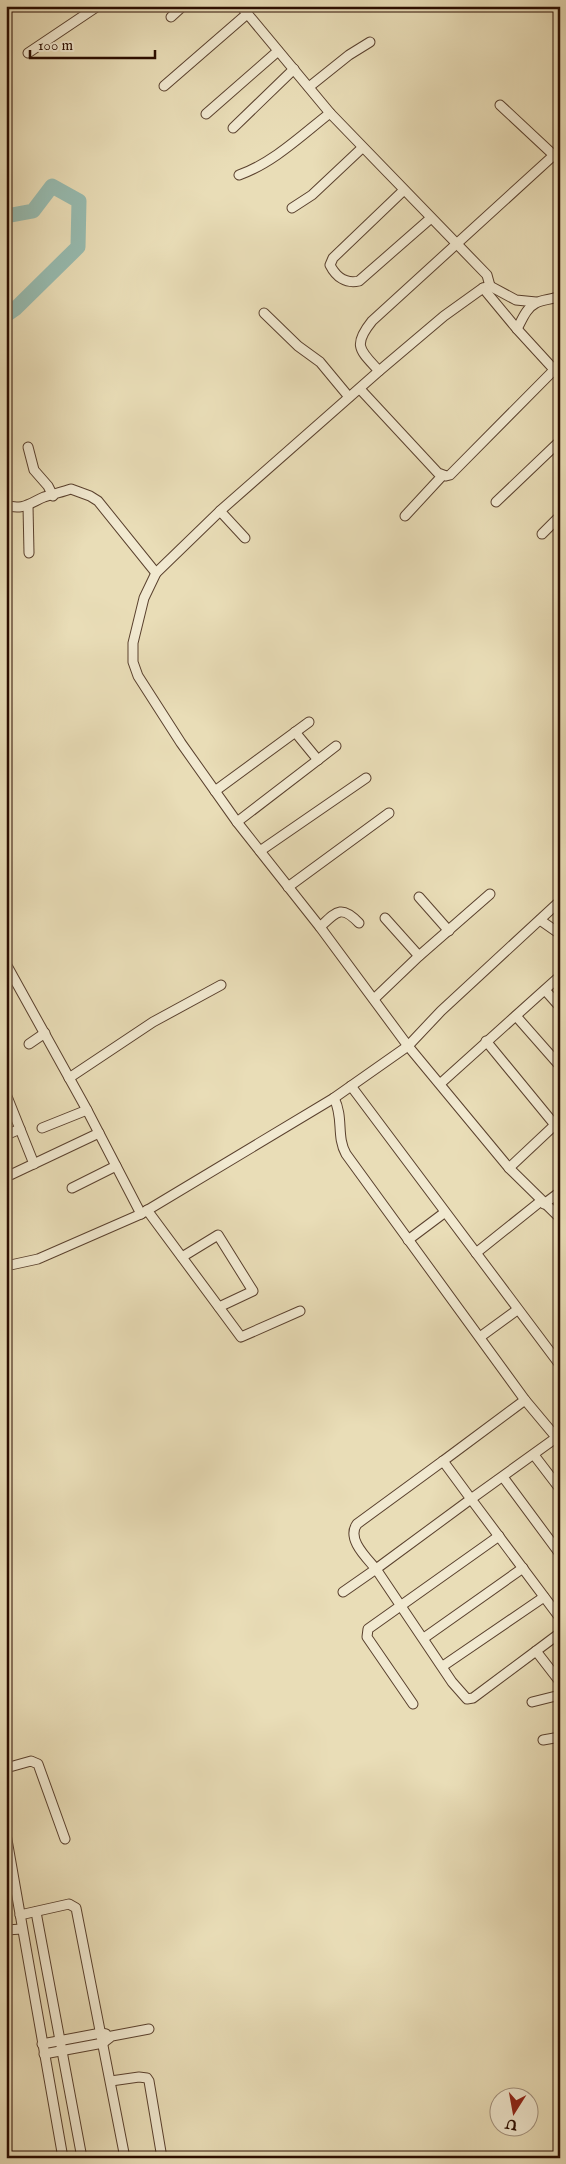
<svg xmlns="http://www.w3.org/2000/svg" width="566" height="2164" font-family="'IM FELL English',serif">
  <rect width="100%" height="100%" fill="#e9ddb7"/>
  <filter id="stains"><feTurbulence type="fractalNoise" baseFrequency=".004" numOctaves="4"/><feColorMatrix values="0 0 0 0 .2 0 0 0 0 .09 0 0 0 0 .02 0 0 0 .5 -.17"/></filter>
  <radialGradient id="worn" r=".72"><stop offset=".6" stop-color="#630" stop-opacity="0"/><stop offset="1" stop-color="#630" stop-opacity=".3"/></radialGradient>
  <g fill="none" stroke-linecap="round" stroke-linejoin="round">
    <path stroke="#97bbb0" stroke-width="15" d="M6,216L33,211L52,186L79,201L78,247L16,308L6,315"/>
    <g stroke="#5a412e" stroke-width="11">
      <g id="minor">
        <path d="M241,6L330,113L487,275L490,286"/>
        <path d="M171,17L183,6"/>
        <path d="M28,53L98,6"/>
        <path d="M164,86L247,14"/>
        <path d="M309,87L349,55L370,42"/>
        <path d="M500,105L560,161"/>
        <path d="M206,114L278,51"/>
        <path d="M233,128L294,69"/>
        <path d="M239,175C273,163 302,135 330,113"/>
        <path d="M404,190L333,258L330,265C336,277 346,284 359,281L431,218"/>
        <path d="M292,208L312,195L362,148"/>
        <path d="M483,288L517,329L560,376"/>
        <path d="M536,302L516,300L490,286L483,288L444,316L379,371L220,511L156,573L144,598L133,643V662L138,676L181,743L237,822L320,927L408,1046L509,1168L560,1218"/>
        <path d="M264,313L298,346L320,362L349,397"/>
        <path d="M517,329C522,320 526,308 536,303C543,299 552,300 560,296"/>
        <path d="M379,371C360,350 352,346 372,321L554,155"/>
        <path d="M360,389L438,473L446,476L450,475L554,370"/>
        <path d="M28,447L34,470L48,486L53,496"/>
        <path d="M496,502L560,441"/>
        <path d="M6,505C22,511 30,503 44,497C53,494 62,492 71,489L90,496L98,501L156,573"/>
        <path d="M28,506L29,553"/>
        <path d="M220,511L245,538"/>
        <path d="M405,516L442,476"/>
        <path d="M542,534L560,516"/>
        <path d="M295,732L318,760"/>
        <path d="M215,791L309,722"/>
        <path d="M237,822L336,746"/>
        <path d="M260,851L366,778"/>
        <path d="M288,887L389,813"/>
        <path d="M419,897L449,931"/>
        <path d="M385,918L419,956"/>
        <path d="M540,920L560,934"/>
        <path d="M320,927C336,912 341,904 359,923"/>
        <path d="M6,964L87,1110L141,1214"/>
        <path d="M545,990L560,1007"/>
        <path d="M374,999L419,956L490,894"/>
        <path d="M516,1016L560,1066"/>
        <path d="M486,1041L555,1125"/>
        <path d="M29,1044L45,1033"/>
        <path d="M69,1078L153,1022L221,985"/>
        <path d="M441,1083L560,976"/>
        <path d="M351,1086L560,1365"/>
        <path d="M6,1094L34,1164"/>
        <path d="M334,1098C344,1118 336,1136 346,1154L525,1400L556,1437"/>
        <path d="M42,1128L87,1110"/>
        <path d="M6,1135L20,1129"/>
        <path d="M509,1168L558,1122"/>
        <path d="M6,1177L99,1133"/>
        <path d="M72,1188L116,1166"/>
        <path d="M544,1204L560,1192"/>
        <path d="M147,1210L241,1337L300,1311"/>
        <path d="M408,1240L444,1213"/>
        <path d="M476,1253L541,1201"/>
        <path d="M182,1257L218,1235L253,1291L219,1307"/>
        <path d="M6,1266L38,1259L141,1214L334,1098L408,1046L441,1011L560,901"/>
        <path d="M480,1337L517,1310"/>
        <path d="M525,1400L443,1461L471,1499L376,1569L452,1682L467,1699L473,1698L536,1651"/>
        <path d="M560,1435L471,1499L560,1618"/>
        <path d="M534,1455L560,1489"/>
        <path d="M503,1477L560,1554"/>
        <path d="M343,1592L376,1569C367,1558 346,1539 357,1524L443,1461"/>
        <path d="M560,1633L536,1651L560,1682"/>
        <path d="M424,1638L523,1568"/>
        <path d="M443,1666L544,1597"/>
        <path d="M532,1702L560,1695"/>
        <path d="M413,1704L367,1637L368,1629L499,1536"/>
        <path d="M543,1740L560,1737"/>
        <path d="M6,1768L31,1761L38,1764L65,1839"/>
        <path d="M6,1834L63,2158"/>
        <path d="M36,1912L82,2158"/>
        <path d="M20,1915L69,1904L76,1908L125,2158"/>
        <path d="M6,1930L22,1929"/>
        <path d="M42,2044L101,2033L106,2034"/>
        <path d="M44,2054L103,2043L112,2036L149,2029"/>
        <path d="M111,2081L139,2077L147,2078L149,2081L162,2158"/>
      </g>
    </g>
    <use href="#minor" stroke="#f1e9d0" stroke-width="9"/>
  </g>
  <rect width="566" height="2164" fill="none" stroke="#e9ddb7" stroke-width="25"/>
  <rect x="8" y="8" width="551" height="2149" fill="none" stroke="#2b0d00" stroke-width="2.5"/>
  <rect x="12" y="12" width="541" height="2139" fill="none" stroke="#2b0d00"/>
  <g transform="translate(514 2112) rotate(191)"><circle r="24" fill="#f1e9d0" stroke="#a2917d"/>
  <path d="M0-4L9 19L0 12L-9 19Z" fill="#8f2418"/>
  <text y="-8" font-size="14" font-weight="bold" text-anchor="middle" fill="#2b0d00">U</text>
  </g>
  <path d="M30 50v8h125v-8" fill="none" stroke="#2b0d00" stroke-width="2.5"/>
  <text x="38" y="50" font-size="15" fill="#2b0d00" stroke="#f1e9d0" stroke-width="4" paint-order="stroke">100 m</text>
  <rect width="100%" height="100%" filter="url(#stains)"/>
  <rect width="100%" height="100%" fill="url(#worn)"/>
</svg>
